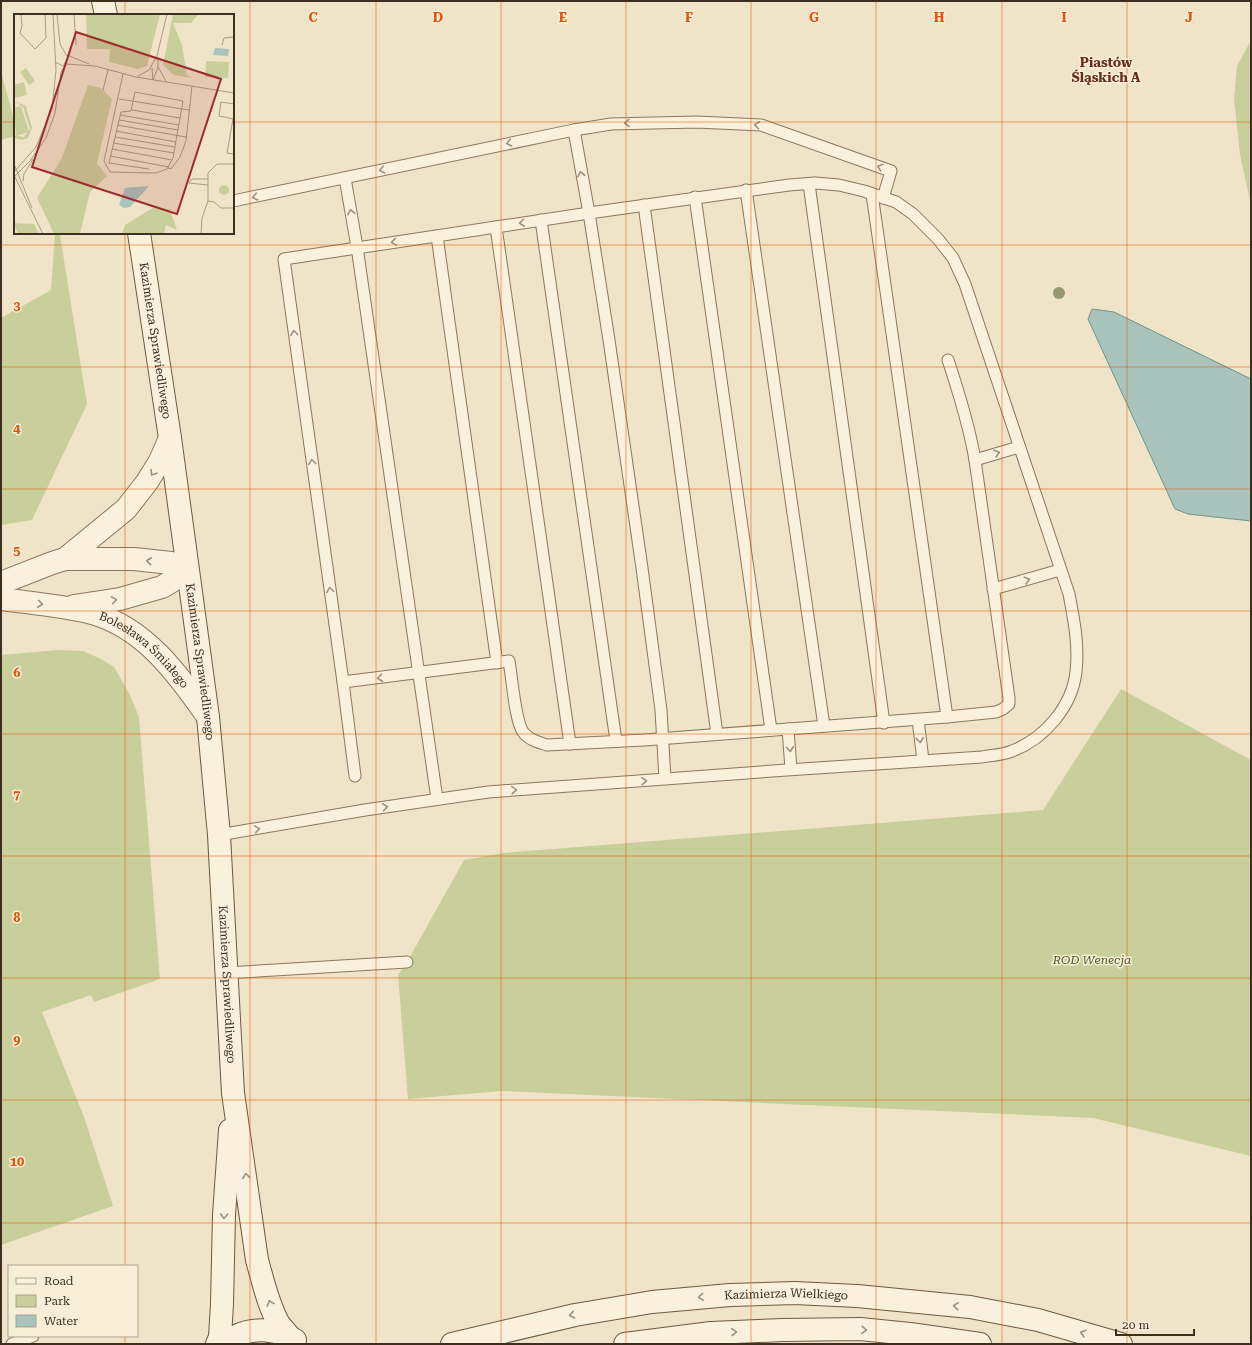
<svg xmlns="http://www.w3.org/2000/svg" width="1252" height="1345" font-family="'Roboto Serif',serif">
  <rect width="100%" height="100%" fill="#f0e4c8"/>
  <g fill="#c9cf9b">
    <path d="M1251,42V205L1240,155L1234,99L1237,66L1249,44Z"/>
    <path d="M1,71L15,124V136L1,140Z"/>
    <path d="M55,233L60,235L87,404L32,520L1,525V318L51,290Z"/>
    <path d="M58,650L83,651L101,659L114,667L130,695L139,717L160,979L94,1002L91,995L42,1012L84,1117L113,1206L1,1245V655Z"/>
    <path d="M1121,689L1251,760V1156L1093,1118L502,1091L408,1099L398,975L407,962L464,860L503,853L1043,810Z"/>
  </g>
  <path fill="#a9c4bc" stroke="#6f938a" d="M1092,309L1114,312L1251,379V521L1188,514L1175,509L1088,319Z"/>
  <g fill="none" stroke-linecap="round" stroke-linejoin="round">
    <g stroke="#8d765c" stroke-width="13">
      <g id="lane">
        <path d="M574,130L589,213L609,340L642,568L661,710L665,779"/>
        <path d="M345,178L357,247L437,799"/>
        <path d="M809,184L884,723"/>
        <path d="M746,190L824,726"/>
        <path d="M872,194L947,717"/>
        <path d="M695,197L771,730"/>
        <path d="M233,201L574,130L611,124L697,122L761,125L891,171L883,198"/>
        <path d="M644,205L717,734"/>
        <path d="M541,220L616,741"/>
        <path d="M496,227L570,744"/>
        <path d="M437,236L497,663"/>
        <path d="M975,460L1019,447"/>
        <path d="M993,589L1060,570"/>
        <path d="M343,682L355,776"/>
        <path d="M918,720L923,760"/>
        <path d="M788,729L791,769"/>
        <path d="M219,835L365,810L488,792L787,770L982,757C992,755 1003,755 1012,751C1044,739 1072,707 1076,672C1079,645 1074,620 1069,594L965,284L953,258L938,239L913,214L896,202L864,191L839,185L815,183L789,185L589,213L284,259L343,682L509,661C512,677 515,721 523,732C529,740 538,742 547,745L644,740L947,717L996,712L1003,709L1009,704V698L975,460C969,425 959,393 948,360"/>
        <path d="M226,973L407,962"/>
        <path d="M12,1344L33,1336"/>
      </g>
    </g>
    <g stroke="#8d765c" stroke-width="24">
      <g id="street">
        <path d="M65,559L126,509L147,482L160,461L170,438"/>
        <path d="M1,583L52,563L65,559H134L171,563L187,567"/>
        <path id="s1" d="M1,599C30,603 64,606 92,613C145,628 178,674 208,717"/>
        <path d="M74,606L120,599L162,587L172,581L187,567"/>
      </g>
    </g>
    <g stroke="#6f573f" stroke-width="24">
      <g id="secondary">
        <path d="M103,1L106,15"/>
        <path id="s2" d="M139,233L170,438L208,717L219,835L233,1093L257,1260C263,1281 268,1305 279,1324C282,1328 286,1332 289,1336"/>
        <path d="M217,1344L220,1337L222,1304L224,1215L230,1130"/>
        <path d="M223,1344C227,1341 232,1338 236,1336C254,1327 278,1329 295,1340"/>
        <path id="s3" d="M452,1344L575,1315L652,1302L730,1295L795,1293L857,1296L970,1307L1038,1320L1121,1344"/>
        <path d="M625,1344L711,1333L783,1330L860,1329L910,1334L980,1344"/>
      </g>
    </g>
    <use href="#lane" stroke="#faf1dc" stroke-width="11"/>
    <use href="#street" stroke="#faf1dc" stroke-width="22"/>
    <use href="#secondary" stroke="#faf1dc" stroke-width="22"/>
  </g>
  <circle fill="#96986f" cx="1059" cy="293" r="6"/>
  <defs><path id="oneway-chevron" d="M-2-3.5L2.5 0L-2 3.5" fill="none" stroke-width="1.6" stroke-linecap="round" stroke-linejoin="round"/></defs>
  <g stroke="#9c907e">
    <use href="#oneway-chevron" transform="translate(627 123) rotate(179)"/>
    <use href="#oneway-chevron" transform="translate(757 125) rotate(-173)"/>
    <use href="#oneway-chevron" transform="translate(509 143) rotate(168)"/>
    <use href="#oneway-chevron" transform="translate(880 167) rotate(-161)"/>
    <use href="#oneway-chevron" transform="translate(382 170) rotate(168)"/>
    <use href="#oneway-chevron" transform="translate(581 174) rotate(-100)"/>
    <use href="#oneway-chevron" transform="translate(255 197) rotate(168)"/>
    <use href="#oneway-chevron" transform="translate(351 212) rotate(-100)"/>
    <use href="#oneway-chevron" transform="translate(522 223) rotate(172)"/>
    <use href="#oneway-chevron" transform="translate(394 242) rotate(171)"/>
    <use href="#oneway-chevron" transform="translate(294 333) rotate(-98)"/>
    <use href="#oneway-chevron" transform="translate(997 453) rotate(-16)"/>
    <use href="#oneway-chevron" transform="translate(312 462) rotate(-98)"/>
    <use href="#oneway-chevron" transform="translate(153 473) rotate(122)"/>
    <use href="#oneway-chevron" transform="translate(149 561) rotate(-174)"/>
    <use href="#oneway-chevron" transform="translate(1027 580) rotate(-15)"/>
    <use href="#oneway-chevron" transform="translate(330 590) rotate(-98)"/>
    <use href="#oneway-chevron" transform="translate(114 600) rotate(-9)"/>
    <use href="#oneway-chevron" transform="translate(40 604) rotate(8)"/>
    <use href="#oneway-chevron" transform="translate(380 678) rotate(173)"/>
    <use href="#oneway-chevron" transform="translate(920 740) rotate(83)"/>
    <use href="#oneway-chevron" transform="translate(790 749) rotate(85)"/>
    <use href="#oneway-chevron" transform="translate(644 781) rotate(-4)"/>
    <use href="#oneway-chevron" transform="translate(514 790) rotate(-4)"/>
    <use href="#oneway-chevron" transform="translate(385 807) rotate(-8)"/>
    <use href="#oneway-chevron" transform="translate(257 829) rotate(-9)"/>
    <use href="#oneway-chevron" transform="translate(246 1176) rotate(-99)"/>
    <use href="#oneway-chevron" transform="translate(224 1216) rotate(93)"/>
    <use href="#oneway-chevron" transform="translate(701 1297) rotate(175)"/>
    <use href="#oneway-chevron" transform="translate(270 1303) rotate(-110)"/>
    <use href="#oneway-chevron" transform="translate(956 1306) rotate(-175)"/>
    <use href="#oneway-chevron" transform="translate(572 1315) rotate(168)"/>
    <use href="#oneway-chevron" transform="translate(864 1330) rotate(4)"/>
    <use href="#oneway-chevron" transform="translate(734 1332) rotate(-3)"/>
    <use href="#oneway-chevron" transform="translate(1083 1333) rotate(-164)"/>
  </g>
  <path fill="none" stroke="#df570d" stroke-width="1" stroke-opacity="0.55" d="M125,1V15M250,1V1344M376,1V1344M501,1V1344M626,1V1344M751,1V1344M876,1V1344M1002,1V1344M1127,1V1344M1,122H15M233,122H1251M125,233V1266M1,245H1251M1,367H1251M1,489H1251M1,611H1251M1,734H1251M1,856H1251M1,978H1251M1,1100H1251M1,1223H1251M125,1336V1344"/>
  <g text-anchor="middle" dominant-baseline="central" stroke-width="3" stroke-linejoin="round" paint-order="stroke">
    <g font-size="12" fill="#3d2e20" stroke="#f7eed8">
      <text stroke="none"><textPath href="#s2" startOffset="109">Kazimierza Sprawiedliwego</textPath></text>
      <text stroke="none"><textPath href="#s1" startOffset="157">Bolesława Śmiałego</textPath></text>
      <text stroke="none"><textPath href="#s2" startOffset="433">Kazimierza Sprawiedliwego</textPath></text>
      <text stroke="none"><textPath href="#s2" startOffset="757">Kazimierza Sprawiedliwego</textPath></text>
      <text stroke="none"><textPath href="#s3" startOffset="339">Kazimierza Wielkiego</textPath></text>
    </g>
    <g font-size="12" font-style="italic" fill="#4d5a26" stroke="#f7eed8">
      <text x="1092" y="960">ROD Wenecja</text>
    </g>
    <g font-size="13" font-weight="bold" fill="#6b2e1e" stroke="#f7eed8">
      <text x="1106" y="62">Piastów<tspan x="1106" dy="15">Śląskich A</tspan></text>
    </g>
  </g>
  <g transform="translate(14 14)">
    <rect width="220" height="220" fill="#f0e4c8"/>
    <path d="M72,0H146L133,52L124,55L95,48L96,35H73ZM159,0H185L177,9H159L168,31L173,61L179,64L160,61L149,51ZM192,47L215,48L214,64L191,63ZM12,54L21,67L15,71L6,58ZM10,68L13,81L0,84V71ZM74,71L87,74L98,85L83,149L93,162L76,178L66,220H40L23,184L48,144ZM0,87L12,92L18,114L14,124L7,126L1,124L0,127V121L10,123L16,115L9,93ZM7,92L15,118L2,122L0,94ZM205 176a5 5 0 1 1 10 0a5 5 0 1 1-10 0ZM140,193L156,196L163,216L152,211L150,220H108L111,211ZM0,209L20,210L25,220H4Z" fill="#c9cf9b"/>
    <path d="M201,34L215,35L214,42L199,41ZM135,172L116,193L110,194L105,191L111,174Z" fill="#a9c4bc"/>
    <path fill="none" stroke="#a89b85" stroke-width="1" d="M7,0L8,12L6,19L21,35L32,24L31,0M60,0L62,31M208,31L210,24L220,23M53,41L75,50M144,43V53L152,67M41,48L49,52L54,44L46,30L43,0M52,50L81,52L122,63L220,79M138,54L139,66M109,60L90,147L96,158L142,159L153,155L159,144L169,87L121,78L117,97L107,98L95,149L135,155M124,62L135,56L143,42L153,0M139,66L144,53M89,76L94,56M105,85L175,96M220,90L207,88L205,102L220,105M118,96L166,104M106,101L165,111M219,105L213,139L220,140M105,106L164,116M103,111L172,123M102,117L162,128M101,123L161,133M99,129L160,139M98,135L158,146M96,142L155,153M0,150L18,194M154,154L157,155L166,143L172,127L178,72M0,158L22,133L38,95L42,56L39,0M0,161L29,220M0,163L16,147L32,124L41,99L47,58L51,51M194,165H178L175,169L194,171M9,167L10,160L19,145M194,187L200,188L207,194H220M187,220L188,204L194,187V159L203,150H220"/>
    <path fill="#9e2a2b" fill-opacity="0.15" stroke="#9e2a2b" stroke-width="2" d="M62,18L207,65L163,200L18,153Z"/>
    <rect width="220" height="220" fill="none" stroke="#3d2e20" stroke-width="2"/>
  </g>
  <g font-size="13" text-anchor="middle" font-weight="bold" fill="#df570d" stroke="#f7eed8" stroke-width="3" stroke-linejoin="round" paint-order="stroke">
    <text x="313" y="22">C</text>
    <text x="438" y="22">D</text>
    <text x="563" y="22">E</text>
    <text x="689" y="22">F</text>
    <text x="814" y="22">G</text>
    <text x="939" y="22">H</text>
    <text x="1064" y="22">I</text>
    <text x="1189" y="22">J</text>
    <text x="17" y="310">3</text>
    <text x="17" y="433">4</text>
    <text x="17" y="555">5</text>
    <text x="17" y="677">6</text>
    <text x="17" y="799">7</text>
    <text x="17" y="922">8</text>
    <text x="17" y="1044">9</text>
    <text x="17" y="1166">10</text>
  </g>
  <rect width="1252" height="1345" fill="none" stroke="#3d2e20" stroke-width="4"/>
  <rect x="8" y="1265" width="130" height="72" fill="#f7eed8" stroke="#ada18e"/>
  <rect x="16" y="1278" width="20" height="6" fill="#faf1dc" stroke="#ada18e"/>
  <text x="44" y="1285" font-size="12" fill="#3d2e20">Road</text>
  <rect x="16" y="1295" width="20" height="12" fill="#c9cf9b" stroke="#ada18e"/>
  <text x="44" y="1305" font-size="12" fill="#3d2e20">Park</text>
  <rect x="16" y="1315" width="20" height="12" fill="#a9c4bc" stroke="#ada18e"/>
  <text x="44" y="1325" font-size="12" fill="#3d2e20">Water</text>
  <path d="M1116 1329v6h78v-6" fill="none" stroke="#3d2e20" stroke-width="2"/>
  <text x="1122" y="1329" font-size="12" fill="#3d2e20" stroke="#f7eed8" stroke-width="3" paint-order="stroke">20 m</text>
</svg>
